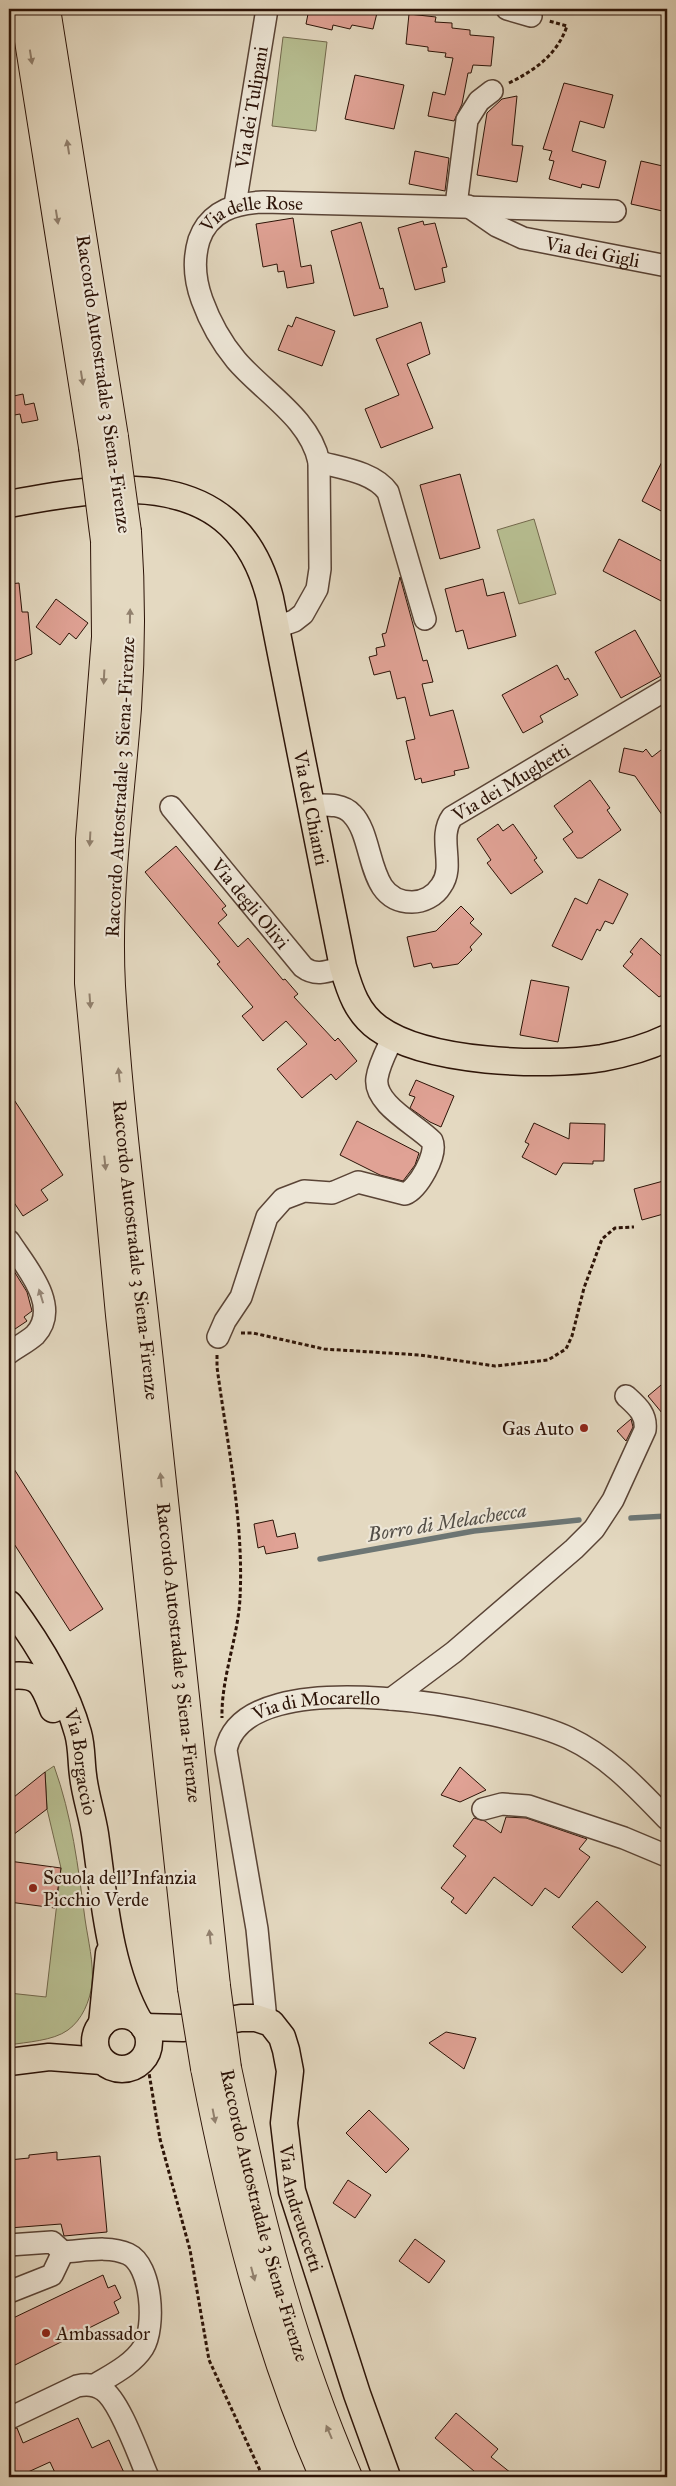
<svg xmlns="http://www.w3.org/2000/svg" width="676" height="2486" font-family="'IM FELL Great Primer',serif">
  <rect width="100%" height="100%" fill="#e4d9c1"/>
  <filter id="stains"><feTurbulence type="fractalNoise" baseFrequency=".004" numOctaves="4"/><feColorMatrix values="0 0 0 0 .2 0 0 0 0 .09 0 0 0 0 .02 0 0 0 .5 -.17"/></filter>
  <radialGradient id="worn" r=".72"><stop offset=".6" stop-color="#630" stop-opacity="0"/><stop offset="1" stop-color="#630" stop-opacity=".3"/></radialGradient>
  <g fill="#b7be91" stroke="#72684c">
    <path d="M283,37L327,42L316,131L272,126Z"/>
    <path d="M534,519L556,594L519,604L497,530Z"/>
    <path d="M54,1766C72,1816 78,1866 85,1919C88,1940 94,1963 92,1984C90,2001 82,2020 68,2030C53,2041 26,2042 9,2045V1993L46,1997L61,1868L47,1809L45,1772Z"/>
  </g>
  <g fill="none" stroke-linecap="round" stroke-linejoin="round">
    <g stroke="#6d7674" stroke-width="5.5">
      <path d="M631,1518L667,1516"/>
      <path d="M320,1559L474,1531L579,1520"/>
    </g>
  </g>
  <g fill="#e0a295" stroke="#2c1307">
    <path d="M309,9H378L373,29L352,25L350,29L333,25L332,30L306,24Z"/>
    <path d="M409,14L436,17L435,22L452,23V28L470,30V35L494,37L491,66L473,65L471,73H468L462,104L454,121L428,116L433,92L445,95L453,58L445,57L446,53L428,51V47L406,44Z"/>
    <path d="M355,75L404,85L394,129L345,119Z"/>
    <path d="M564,83L613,95L604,128L580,121L572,151L606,161L599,188L582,184L581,188L549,179L554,161L549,160L552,151L543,149Z"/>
    <path d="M517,96L512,145L523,146L517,182L477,175L487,113L502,99Z"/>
    <path d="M415,151L449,158L445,191L409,184Z"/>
    <path d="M641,161L667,167V212L631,204Z"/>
    <path d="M293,218L301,267L311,265L314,283L287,288L284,271L278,272L277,264L263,267L256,224Z"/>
    <path d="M423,221L424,225L435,223L447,267L442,268L445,282L415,290L398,228Z"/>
    <path d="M361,222L380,289L383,288L388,307L354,316L331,231Z"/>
    <path d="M296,317L335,331L322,366L278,350L288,325L292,327Z"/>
    <path d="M421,322L430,354L407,364L433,428L381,448L365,409L399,395L376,339Z"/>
    <path d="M23,394L25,405L34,403L38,420L22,423L20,414L9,416V397Z"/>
    <path d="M667,452V514L642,501Z"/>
    <path d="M460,474L480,548L440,559L420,485Z"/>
    <path d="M619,539L667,564V604L603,571Z"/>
    <path d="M400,577L423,661L427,660L433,682L422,684L430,716L453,710L469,768L454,771L455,775L422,783L421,778L415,780L406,741L415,739L405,697L397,699L390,671L374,675L369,657L377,655L376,648L385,646L382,634L386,633Z"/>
    <path d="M483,579L487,596L504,592L516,636L468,649L463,630L456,632L445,589Z"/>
    <path d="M19,583L22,612H28L32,654L9,663V584Z"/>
    <path d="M56,599L88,623L76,639L69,633L60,645L36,627Z"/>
    <path d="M635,630L661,676L621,698L595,652Z"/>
    <path d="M557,665L565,680L568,678L578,695L540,716L543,722L523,733L502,695Z"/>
    <path d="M624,748L643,752L646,749L652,757L661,750L667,759V822L635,776L619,772Z"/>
    <path d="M590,780L610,808L607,810L621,830L582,858H577L563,839L573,832L554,806Z"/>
    <path d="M498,824L503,831L513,824L537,858L534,860L543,872L511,894L487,863L491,860L477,839Z"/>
    <path d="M176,846L226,906L222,909L227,915L218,923L238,947L248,938L283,980L285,979L298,994L294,997L335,1041L338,1038L357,1061L336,1080L331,1074L302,1098L277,1069L307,1044L286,1021L263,1041L242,1016L253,1007L217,964L220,962L145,872Z"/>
    <path d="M599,879L628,894L613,924L605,921L600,931L597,929L582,960L552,946L575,898L587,904Z"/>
    <path d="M461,906L474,919L470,923L482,934L470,947L472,950L458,964L433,968L431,963L414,967L407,937L436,931Z"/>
    <path d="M641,938L667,961V992L659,997L623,966L633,954L630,952Z"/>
    <path d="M531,980L569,987L558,1042L520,1035Z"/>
    <path d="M416,1080L454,1096L441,1127L430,1122L410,1108L415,1097L409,1095Z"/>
    <path d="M9,1092L63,1175L41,1190L48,1200L23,1216L9,1195Z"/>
    <path d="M357,1121L419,1153L415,1165L403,1181L380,1175L340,1155Z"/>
    <path d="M534,1123L569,1139L570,1123L605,1124L604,1161H593V1164L563,1163L556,1175L522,1157L529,1144L525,1142Z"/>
    <path d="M667,1180V1213L642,1220L634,1189Z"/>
    <path d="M9,1263L27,1292L32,1311L24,1317L27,1321L9,1333Z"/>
    <path d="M667,1380V1419L648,1396Z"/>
    <path d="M631,1419L633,1427L626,1441L617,1431Z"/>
    <path d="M9,1461L103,1609L70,1631L9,1536Z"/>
    <path d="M273,1520L277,1537L295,1533L298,1548L266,1554L264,1546L258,1548L254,1524Z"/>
    <path d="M460,1767L486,1790L460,1802L441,1795Z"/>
    <path d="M45,1772L47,1809L9,1838V1801Z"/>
    <path d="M506,1817L526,1818L587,1839L579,1849L590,1857L559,1898L545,1888L532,1906L494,1877L466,1914L451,1902L454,1898L441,1888L466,1856L453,1846L474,1818L485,1821L501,1833Z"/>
    <path d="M9,1861L61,1868L55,1908L9,1902Z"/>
    <path d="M597,1901L646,1947L622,1973L572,1927Z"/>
    <path d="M446,2032L476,2038L464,2069L429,2043Z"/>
    <path d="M369,2110L409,2149L386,2173L346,2133Z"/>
    <path d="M57,2152V2160L100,2156L107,2232L64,2236L61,2224L9,2228V2160L29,2158V2155Z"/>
    <path d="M348,2180L371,2195L355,2218L333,2203Z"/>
    <path d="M415,2239L445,2261L429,2283L399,2261Z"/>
    <path d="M103,2275L108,2288L115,2285L121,2298L114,2302L119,2313L9,2368V2320Z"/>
    <path d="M456,2413L498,2449L491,2457L516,2477H481L435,2438Z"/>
    <path d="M78,2418L92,2448L109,2440L126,2477H57L50,2462L17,2477H9V2429L17,2428L23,2443Z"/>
  </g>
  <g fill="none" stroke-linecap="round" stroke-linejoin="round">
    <g stroke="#5a4436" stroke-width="24">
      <g id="minor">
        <path d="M507,9L531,16"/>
        <path id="s1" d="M235,205L267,9"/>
        <path d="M456,205L467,120L479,101L492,91"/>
        <path id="s2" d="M468,206L497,226L523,238L667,266"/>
        <path d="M319,462C341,468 374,472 388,492L425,619"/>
        <path id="s3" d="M277,627L294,621L303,614L317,589L320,569L319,462C310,418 263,392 236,360C221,342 210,322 202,300C195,281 193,260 199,240C209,211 235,203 263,202L615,211"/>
        <path id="s4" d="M312,805C325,805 342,803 352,814C376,838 365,902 412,902C423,902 435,896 441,886C456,866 437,838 452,817L667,689"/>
        <path id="s5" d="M171,807L303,967C316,977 329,971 343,967"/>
        <path d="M9,1241C25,1266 62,1306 35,1335C27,1342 17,1347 9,1353"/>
        <path d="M218,1337L225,1321L241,1297L267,1217L283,1199L304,1191L332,1193L358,1182L405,1194C418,1189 438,1154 432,1141C417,1125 373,1104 377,1078C379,1064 387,1050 393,1037"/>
        <path d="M391,1699L454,1652L574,1549L594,1529L613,1500L645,1430C647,1414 637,1406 626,1396"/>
        <path d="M483,1809L502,1804L528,1806L624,1838L667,1856"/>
        <path id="s6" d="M266,2020L257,1929L226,1750C244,1656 510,1710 569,1738C609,1757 637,1788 667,1819"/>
        <path d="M9,2245L52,2242L63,2252C83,2251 109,2245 128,2254C152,2265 156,2327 143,2348C132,2365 111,2375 95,2385"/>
        <path d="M9,2292L52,2275L63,2252"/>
        <path d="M12,2417L77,2386C86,2384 95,2384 103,2390C120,2401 139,2457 148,2477"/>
      </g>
    </g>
    <g stroke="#2c1307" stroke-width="29">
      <g id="major">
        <path id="s7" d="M9,504C115,484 236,465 270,598L343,967C350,991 357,1013 378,1028C426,1063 544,1067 602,1058C624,1054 646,1048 667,1038"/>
        <path id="s8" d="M9,1604C38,1643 65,1686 78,1733C82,1747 81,1761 83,1775C85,1795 92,1814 95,1834C104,1896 108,1966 139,2021"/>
        <path d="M9,1676C39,1673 43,1682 53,1709"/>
        <circle cx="122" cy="2042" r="27"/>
        <path d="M102,2024L109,1953"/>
        <path id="s9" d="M144,2027L183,2028L241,2018H256L271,2023L282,2037L286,2050L290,2071L284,2123L292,2191L357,2394L387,2477"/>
        <path d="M9,2062L49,2057L102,2061"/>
      </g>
    </g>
    <g stroke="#2c1307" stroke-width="30">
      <g id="highway">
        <path d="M24,9L93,447"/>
        <path d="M46,9L114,437"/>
        <path id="s10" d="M127,532C131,591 131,650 127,708C120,801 106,893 111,986C119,1118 137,1249 151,1380C172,1582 193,1784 216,1986"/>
        <path d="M105,541L106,637L90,839L89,983L120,1315L192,1988"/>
        <path d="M205,2068C232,2207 267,2347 324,2477"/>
        <path id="s11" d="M227,2068C257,2210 290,2343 348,2477"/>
      </g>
    </g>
    <g stroke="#2c1307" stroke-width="3" stroke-dasharray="4 2.5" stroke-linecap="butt">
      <path d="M509,83C535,70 557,55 567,26L549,21"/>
      <path d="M241,1333H253L324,1349L420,1355L495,1366L548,1360L566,1349L572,1336L584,1288L602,1239L615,1228L634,1227"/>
      <path d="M217,1355V1367C227,1443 244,1521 240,1598C238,1638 221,1678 222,1718"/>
      <path d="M146,2055L160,2139L190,2250L209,2360L263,2477"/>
    </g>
    <use href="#minor" stroke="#ede6d7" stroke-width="21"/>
    <use href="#major" stroke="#e4d9c1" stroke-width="26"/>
    <use href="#highway" stroke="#e4d9c1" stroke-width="28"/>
    <g stroke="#2c1307" stroke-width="30" stroke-linecap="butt">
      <g id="highway-bridge">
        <path d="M114,437L127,532"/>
        <path d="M93,447L105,541"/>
        <path d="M216,1986L227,2068"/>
        <path d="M192,1988L205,2068"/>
      </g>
    </g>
    <use href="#highway-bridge" stroke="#e4d9c1" stroke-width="28"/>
  </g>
  <defs><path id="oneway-solid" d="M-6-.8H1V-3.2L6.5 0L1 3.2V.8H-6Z" transform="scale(1.25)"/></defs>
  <g fill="#91806d">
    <use href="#oneway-solid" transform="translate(31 57) rotate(81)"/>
    <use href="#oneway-solid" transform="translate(68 147) rotate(-99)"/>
    <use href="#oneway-solid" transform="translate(57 217) rotate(81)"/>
    <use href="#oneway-solid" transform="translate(82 378) rotate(81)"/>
    <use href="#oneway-solid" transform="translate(130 616) rotate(-89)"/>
    <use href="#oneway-solid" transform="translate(104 677) rotate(93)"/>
    <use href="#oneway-solid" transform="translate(90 839) rotate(93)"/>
    <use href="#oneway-solid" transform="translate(90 1001) rotate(86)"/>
    <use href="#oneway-solid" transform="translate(119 1075) rotate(-96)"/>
    <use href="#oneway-solid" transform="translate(105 1163) rotate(84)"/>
    <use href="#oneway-solid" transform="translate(161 1480) rotate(-96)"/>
    <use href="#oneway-solid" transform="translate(210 1937) rotate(-96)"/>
    <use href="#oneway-solid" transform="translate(214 2116) rotate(79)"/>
    <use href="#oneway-solid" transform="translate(253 2274) rotate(75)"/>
    <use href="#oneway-solid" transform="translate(329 2432) rotate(-113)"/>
  </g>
  <use fill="#968779" href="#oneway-solid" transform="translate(41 1296) rotate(-107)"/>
  <g fill="#8f2418" stroke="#ede6d7" stroke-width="2">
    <circle cx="584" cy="1428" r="5"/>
    <circle cx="33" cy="1888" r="5"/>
    <circle cx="46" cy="2333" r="5"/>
  </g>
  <g text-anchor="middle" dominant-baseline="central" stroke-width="4.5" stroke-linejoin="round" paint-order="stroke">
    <g font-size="19" fill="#2c1307" stroke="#ede6d7">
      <text stroke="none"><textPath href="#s1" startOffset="99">Via dei Tulipani</textPath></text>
      <text stroke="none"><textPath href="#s3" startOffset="515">Via delle Rose</textPath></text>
      <text stroke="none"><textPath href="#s2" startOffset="135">Via dei Gigli</textPath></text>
      <text transform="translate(104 384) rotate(82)">Raccordo Autostradale 3 Siena-Firenze</text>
      <text stroke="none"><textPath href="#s4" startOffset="331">Via dei Mughetti</textPath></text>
      <text transform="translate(120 787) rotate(-87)">Raccordo Autostradale 3 Siena-Firenze</text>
      <text stroke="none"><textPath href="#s7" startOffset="529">Via del Chianti</textPath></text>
      <text stroke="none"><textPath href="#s5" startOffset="125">Via degli Olivi</textPath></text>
      <text stroke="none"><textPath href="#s10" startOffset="720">Raccordo Autostradale 3 Siena-Firenze</textPath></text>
      <text stroke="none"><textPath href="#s10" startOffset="1125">Raccordo Autostradale 3 Siena-Firenze</textPath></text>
      <text stroke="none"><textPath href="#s6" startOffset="384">Via di Mocarello</textPath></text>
      <text stroke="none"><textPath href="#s8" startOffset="176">Via Borgaccio</textPath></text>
      <text stroke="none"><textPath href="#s9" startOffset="321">Via Andreuccetti</textPath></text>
      <text stroke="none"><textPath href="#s11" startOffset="152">Raccordo Autostradale 3 Siena-Firenze</textPath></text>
    </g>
    <g font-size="19" fill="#2c1307" stroke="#ede6d7" text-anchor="start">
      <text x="574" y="1428" text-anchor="end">Gas Auto</text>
      <text x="43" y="1877">Scuola dell'Infanzia<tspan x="43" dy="22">Picchio Verde</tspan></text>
      <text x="56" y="2333">Ambassador</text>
    </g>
    <g font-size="20" font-style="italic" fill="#524d46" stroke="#ede6d7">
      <text transform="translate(447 1522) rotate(-9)">Borro di Melachecca</text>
    </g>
  </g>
  <rect width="676" height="2486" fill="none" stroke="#e4d9c1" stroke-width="30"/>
  <rect x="10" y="10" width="656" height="2466" fill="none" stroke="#2c1307" stroke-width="2.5"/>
  <rect x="15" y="15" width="646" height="2456" fill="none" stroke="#2c1307"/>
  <rect width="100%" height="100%" filter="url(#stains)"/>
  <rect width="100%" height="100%" fill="url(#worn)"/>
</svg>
